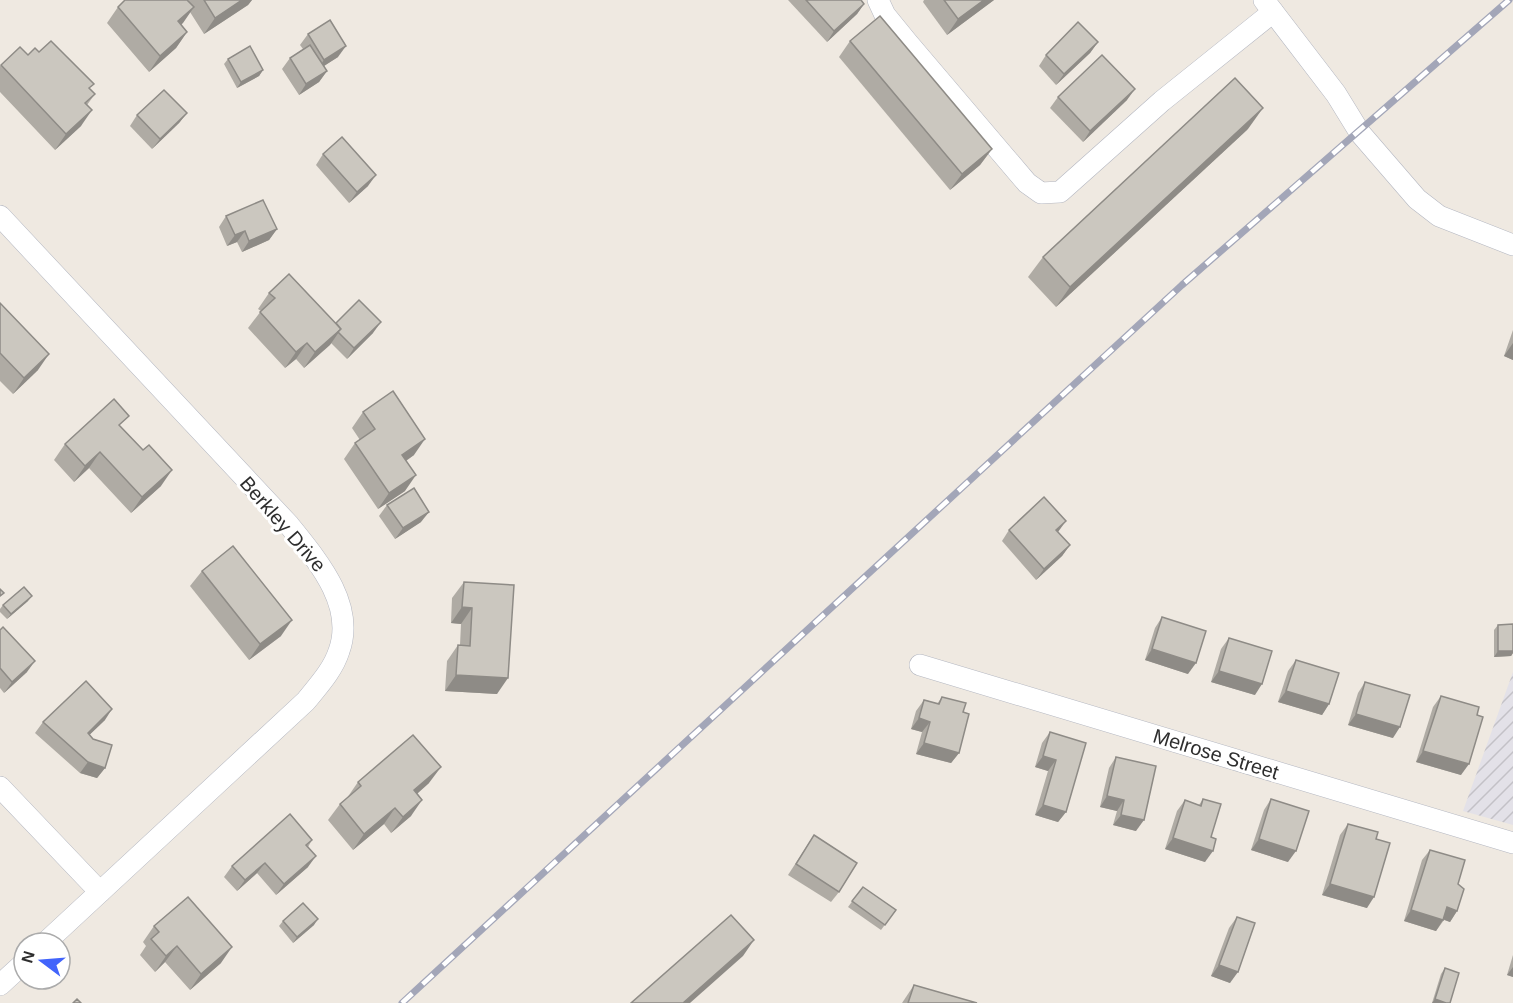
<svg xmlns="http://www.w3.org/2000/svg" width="1513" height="1003" font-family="Arial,sans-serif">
  <defs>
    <pattern id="industrial-furrows" width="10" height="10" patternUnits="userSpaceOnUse" patternTransform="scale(1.5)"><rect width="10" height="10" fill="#e3e1e8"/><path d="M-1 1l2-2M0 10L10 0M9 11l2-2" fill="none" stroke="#c3c1c7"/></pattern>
  </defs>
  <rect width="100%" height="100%" fill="#efe9e1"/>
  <path fill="url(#industrial-furrows)" d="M1513,672V825L1463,811Z"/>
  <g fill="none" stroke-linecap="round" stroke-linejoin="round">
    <g stroke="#b4b7c1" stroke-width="22">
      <g id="minor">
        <path d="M878,0L885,15L907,42L1027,183L1041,193L1060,192L1162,101L1273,12"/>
        <path d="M1264,0L1336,94L1360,133L1417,199L1439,216L1513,245"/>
        <path d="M0,216L289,525C316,559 356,604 339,651C333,670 318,686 306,701L45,943"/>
        <path d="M920,665L1513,843"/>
        <path d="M0,787L100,892"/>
        <path d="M0,985L24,963"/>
      </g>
    </g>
    <use href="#minor" stroke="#fff" stroke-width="21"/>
    <g stroke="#a3a6b8" stroke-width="7">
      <path id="rail" d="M402,1003L1182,285L1509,0"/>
    </g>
    <use href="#rail" stroke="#fff" stroke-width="4.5" stroke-dasharray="14" stroke-linecap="butt"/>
  </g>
  <g fill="#afaba4">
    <path d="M125,0H252L248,5L204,34L190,12L181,25L187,32L176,48L149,72L107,23L118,7Z"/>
    <path d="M788,0H861L864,4L857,14L827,42Z"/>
    <path d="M924,0H994L947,35L923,2Z"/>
    <path d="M308,34L338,57L324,66L327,71L319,82L299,95L282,69L290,58L303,49L300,45Z"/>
    <path d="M850,41L992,149L980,165L950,190L839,57Z"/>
    <path d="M1098,42L1090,53L1056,85L1039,66L1046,55Z"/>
    <path d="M39,52L90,90L95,94L87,105L81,126L55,150L0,92V66L1,65L28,55Z"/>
    <path d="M228,59L263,70L259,76L237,88L224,64Z"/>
    <path d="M1058,97L1127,100L1083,142L1050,108Z"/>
    <path d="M187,113L179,123L152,149L130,126L137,115Z"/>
    <path d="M1248,129L1056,307L1028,277L1043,257Z"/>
    <path d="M323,154L368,186L349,203L316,165Z"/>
    <path d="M226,216L277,229L269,240L242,252L237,242L227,246L219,227Z"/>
    <path d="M269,293L336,323L373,333L347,359L331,343L304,368L296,359L285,368L248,328L261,311L258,309Z"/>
    <path d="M0,303L38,370L13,394L0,381Z"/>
    <path d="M1513,330V360L1504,356Z"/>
    <path d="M363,412L414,455L406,461L405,491L378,509L344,459L355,443L360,440L352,428Z"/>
    <path d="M121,427L143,450L161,486L131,513L89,468L74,482L54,460L65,444Z"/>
    <path d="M387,505L421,522L395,539L379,516Z"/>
    <path d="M1009,530L1070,545L1062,556L1036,580L1002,541Z"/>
    <path d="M202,571L281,636L249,660L190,586Z"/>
    <path d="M464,582L514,585L497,694L445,691L447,661L458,645H460L461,624L451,623L452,598Z"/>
    <path d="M28,601L7,619L0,612V609L3,605Z"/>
    <path d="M1162,617L1188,674L1145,660L1155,628Z"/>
    <path d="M1513,624V653L1511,656L1494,657V630L1498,625Z"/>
    <path d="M0,630L27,672L4,693L0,688Z"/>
    <path d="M1229,638L1255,695L1211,682L1221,649Z"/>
    <path d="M1296,660L1329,704L1322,715L1278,702L1288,671Z"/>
    <path d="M1365,682L1393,738L1348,725L1358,693Z"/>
    <path d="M1441,696L1461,775L1416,762L1433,707Z"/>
    <path d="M942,697L963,712L959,753L951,763L916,754L922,732L911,729L916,711L924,700L937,704Z"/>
    <path d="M105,720L89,735L105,768L97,778L80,773L35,733L43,722Z"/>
    <path d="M1050,732L1066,812L1058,822L1035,815L1048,771L1035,767L1042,743Z"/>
    <path d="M1116,757L1136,831L1113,825L1117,811L1100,807L1109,768Z"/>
    <path d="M358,782L429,783L417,794L411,816L391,833L384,824L353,850L328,820L340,804L347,798Z"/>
    <path d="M1203,799L1211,837L1205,862L1165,849L1177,811L1185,800L1199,805Z"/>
    <path d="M1271,799L1288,862L1251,850L1264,810Z"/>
    <path d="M1348,824L1376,839L1367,908L1322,895L1340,835Z"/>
    <path d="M814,835L839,892L831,902L788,875Z"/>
    <path d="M312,840L308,847V867L276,895L257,873L237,891L224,877L232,866Z"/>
    <path d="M1430,850L1458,884L1457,911L1450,922L1444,920L1436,931L1404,921L1422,860Z"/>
    <path d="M863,887L896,910L881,930L848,907Z"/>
    <path d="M1237,917L1230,983L1211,976L1229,928Z"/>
    <path d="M283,921L314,925L293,943L279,926Z"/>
    <path d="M154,926L221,963L190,990L165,962L155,972L140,955L146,946L143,942Z"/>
    <path d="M1513,955V977L1507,975Z"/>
    <path d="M1445,968L1450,1003H1432L1441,974Z"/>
    <path d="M914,985L977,1003H902Z"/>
  </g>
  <g fill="#8e8b86">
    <path d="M242,0H252L248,5L204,34L215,18Z"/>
    <path d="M984,0H994L947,35L958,19Z"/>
    <path d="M864,4L857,14L827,42L834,31Z"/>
    <path d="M194,7L183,23L167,37L178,21Z"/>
    <path d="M187,32L176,48L149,72L160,56Z"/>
    <path d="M1098,42L1090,53L1056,85L1064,74Z"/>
    <path d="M346,46L338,57L316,71L324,60Z"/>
    <path d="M263,70L259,76L237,88L241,82Z"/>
    <path d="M327,71L319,82L299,95L306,84Z"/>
    <path d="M1135,89L1127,100L1083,142L1090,131Z"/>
    <path d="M1263,108L1248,129L1056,307L1070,287Z"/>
    <path d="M92,110L81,126L55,150L66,134Z"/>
    <path d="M187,113L179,123L152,149L160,139Z"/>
    <path d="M992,149L980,165L950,190L962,174Z"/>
    <path d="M376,175L368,186L349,203L357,192Z"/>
    <path d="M277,229L269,240L242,252L249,241Z"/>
    <path d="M245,231L237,242L227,246L235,235Z"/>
    <path d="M381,322L373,333L347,359L354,348Z"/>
    <path d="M341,329L330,345L304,368L315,352Z"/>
    <path d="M307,343L296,359L285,368L296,352Z"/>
    <path d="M1513,343V360L1504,356Z"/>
    <path d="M49,354L38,370L13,394L24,378Z"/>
    <path d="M425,439L414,455L391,471L402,455Z"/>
    <path d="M100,452L89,468L74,482L85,466Z"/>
    <path d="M172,470L161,486L131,513L142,497Z"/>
    <path d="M416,475L405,491L378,509L389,493Z"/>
    <path d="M429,512L421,522L395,539L403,528Z"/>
    <path d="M1066,521L1058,532L1048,540L1056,530Z"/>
    <path d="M1070,545L1062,556L1036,580L1044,569Z"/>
    <path d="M32,596L28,601L7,619L11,614Z"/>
    <path d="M462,607L472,608L461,624L451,623Z"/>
    <path d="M292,620L281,636L249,660L260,644Z"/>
    <path d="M1152,649L1196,663L1188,674L1145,660Z"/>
    <path d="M1498,651H1513V653L1511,656L1494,657Z"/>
    <path d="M35,661L27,672L4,693L12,682Z"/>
    <path d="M1219,671L1262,684L1255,695L1211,682Z"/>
    <path d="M456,675L508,678L497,694L445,691Z"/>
    <path d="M1286,691L1329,704L1322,715L1278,702Z"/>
    <path d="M112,709L105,720L80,744L88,733Z"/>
    <path d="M1356,714L1400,727L1393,738L1348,725Z"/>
    <path d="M919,718L930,722L922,732L911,729Z"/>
    <path d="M924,743L959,753L951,763L916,754Z"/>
    <path d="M1423,751L1469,764L1461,775L1416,762Z"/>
    <path d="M1043,756L1056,760L1048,771L1035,767Z"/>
    <path d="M88,762L105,768L97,778L80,773Z"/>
    <path d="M441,767L429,783L403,806L414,790Z"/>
    <path d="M1107,796L1124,800L1117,811L1100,807Z"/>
    <path d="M422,800L411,816L391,833L403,817Z"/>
    <path d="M1043,805L1066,812L1058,822L1035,815Z"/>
    <path d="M395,808L384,824L353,850L364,834Z"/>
    <path d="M1121,815L1144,820L1136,831L1113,825Z"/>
    <path d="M1173,838L1213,851L1205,862L1165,849Z"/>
    <path d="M1259,839L1296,851L1288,862L1251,850Z"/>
    <path d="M316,856L308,867L276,895L284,884Z"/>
    <path d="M265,863L257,873L237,891L245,880Z"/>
    <path d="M1330,884L1374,897L1367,908L1322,895Z"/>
    <path d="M1447,907L1457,911L1450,922L1440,918Z"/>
    <path d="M1411,910L1443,920L1436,931L1404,921Z"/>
    <path d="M318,919L314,925L293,943L297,937Z"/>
    <path d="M754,940L743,956L690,1003H683Z"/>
    <path d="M177,946L165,962L155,972L166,956Z"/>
    <path d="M232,947L221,963L190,990L201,974Z"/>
    <path d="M1219,965L1238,972L1230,983L1211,976Z"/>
    <path d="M1513,967V977L1507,975Z"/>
    <path d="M1435,999L1446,1003H1432Z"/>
  </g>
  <g fill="#cbc7bf" stroke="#8e8b86" stroke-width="1.5">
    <path d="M125,0H187L194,7L178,21L187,32L160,56L118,7Z"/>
    <path d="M204,0H242L215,18Z"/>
    <path d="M806,0H861L864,4L834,31Z"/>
    <path d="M944,0H984L958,19Z"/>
    <path d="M880,16L992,149L962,174L850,41Z"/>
    <path d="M330,20L346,46L324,60L308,34Z"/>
    <path d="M1078,22L1098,42L1064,74L1046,55Z"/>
    <path d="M51,41L94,84L89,88L95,94L85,103L92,110L66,134L1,65L20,47L28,55L35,48L39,52Z"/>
    <path d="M310,45L327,71L306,84L290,58Z"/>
    <path d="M250,46L263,70L241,82L228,59Z"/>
    <path d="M1102,55L1135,89L1090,131L1058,97Z"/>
    <path d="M1235,78L1263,108L1070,287L1043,257Z"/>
    <path d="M164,90L187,113L160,139L137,115Z"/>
    <path d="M342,137L376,175L357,192L323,154Z"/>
    <path d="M263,200L277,229L249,241L245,231L235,235L226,216Z"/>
    <path d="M289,274L341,329L315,352L307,343L296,352L260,312L275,298L269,293Z"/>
    <path d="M359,300L381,322L354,348L338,332L341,329L336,323Z"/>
    <path d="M0,303L49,354L24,378L0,353Z"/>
    <path d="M393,391L425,439L402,455L416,475L389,493L355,443L375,429L363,412Z"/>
    <path d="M114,399L129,416L119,425L143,450L149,445L172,470L142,497L100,452L85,466L65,444Z"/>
    <path d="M414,488L429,512L403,528L387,505Z"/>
    <path d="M1044,497L1066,521L1056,530L1070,545L1044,569L1009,530Z"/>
    <path d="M233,546L292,620L260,644L202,571Z"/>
    <path d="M464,582L514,585L508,678L456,675L458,645L470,646L472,608L462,607Z"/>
    <path d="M24,587L32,596L11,614L3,605Z"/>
    <path d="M0,589L4,593L0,596Z"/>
    <path d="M1162,617L1206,631L1196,663L1152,649Z"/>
    <path d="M1513,624V651H1498V625Z"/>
    <path d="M3,627L35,661L12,682L0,668V630Z"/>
    <path d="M1229,638L1272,651L1262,684L1219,671Z"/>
    <path d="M1296,660L1339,673L1329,704L1286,691Z"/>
    <path d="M86,681L112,709L88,733L93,739L112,745L105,768L88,762L43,722Z"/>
    <path d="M1365,682L1410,695L1400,727L1356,714Z"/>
    <path d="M1441,696L1479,707L1477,715L1483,717L1469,764L1423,751Z"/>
    <path d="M942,697L966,703L963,712L969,714L959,753L924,743L930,722L919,718L924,700L939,704Z"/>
    <path d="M1050,732L1086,743L1066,812L1043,805L1056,760L1043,756Z"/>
    <path d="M413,735L441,767L414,790L422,800L403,817L395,808L364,834L340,804L361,786L358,782Z"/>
    <path d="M1116,757L1156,766L1144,820L1121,815L1124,800L1107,796Z"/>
    <path d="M1203,799L1221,804L1211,837L1216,839L1213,851L1173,838L1185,800L1201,806Z"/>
    <path d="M1271,799L1309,811L1296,851L1259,839Z"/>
    <path d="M290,814L312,840L306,845L316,856L284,884L265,863L245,880L232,866Z"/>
    <path d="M1348,824L1378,832L1376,839L1390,843L1374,897L1330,884Z"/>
    <path d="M814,835L857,863L839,892L796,864Z"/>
    <path d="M1430,850L1465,860L1458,884L1464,889L1457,911L1447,907L1443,920L1411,910Z"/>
    <path d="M863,887L896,910L885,925L852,901Z"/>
    <path d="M188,897L232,947L201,974L177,946L166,956L151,939L159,932L154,926Z"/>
    <path d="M303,903L318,919L297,937L283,921Z"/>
    <path d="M731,915L754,940L683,1003H631Z"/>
    <path d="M1237,917L1255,923L1238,972L1219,965Z"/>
    <path d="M1445,968L1459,973L1450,1003H1446L1435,999Z"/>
    <path d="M914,985L977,1003H908Z"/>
    <path d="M77,999L81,1003H73Z"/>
  </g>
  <g text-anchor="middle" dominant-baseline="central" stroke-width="6" stroke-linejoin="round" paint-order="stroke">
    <g font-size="20" fill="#2e2e2e" stroke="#fff">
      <text transform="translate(283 524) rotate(49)">Berkley Drive</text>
      <text transform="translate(1216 754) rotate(17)">Melrose Street</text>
    </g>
  </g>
  <g transform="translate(42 961) rotate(286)"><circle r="28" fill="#ffffff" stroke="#ababab" stroke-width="1.5"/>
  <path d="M0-4.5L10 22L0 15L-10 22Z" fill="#4264fb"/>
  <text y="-9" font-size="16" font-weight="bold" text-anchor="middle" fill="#2e2e2e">N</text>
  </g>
</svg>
